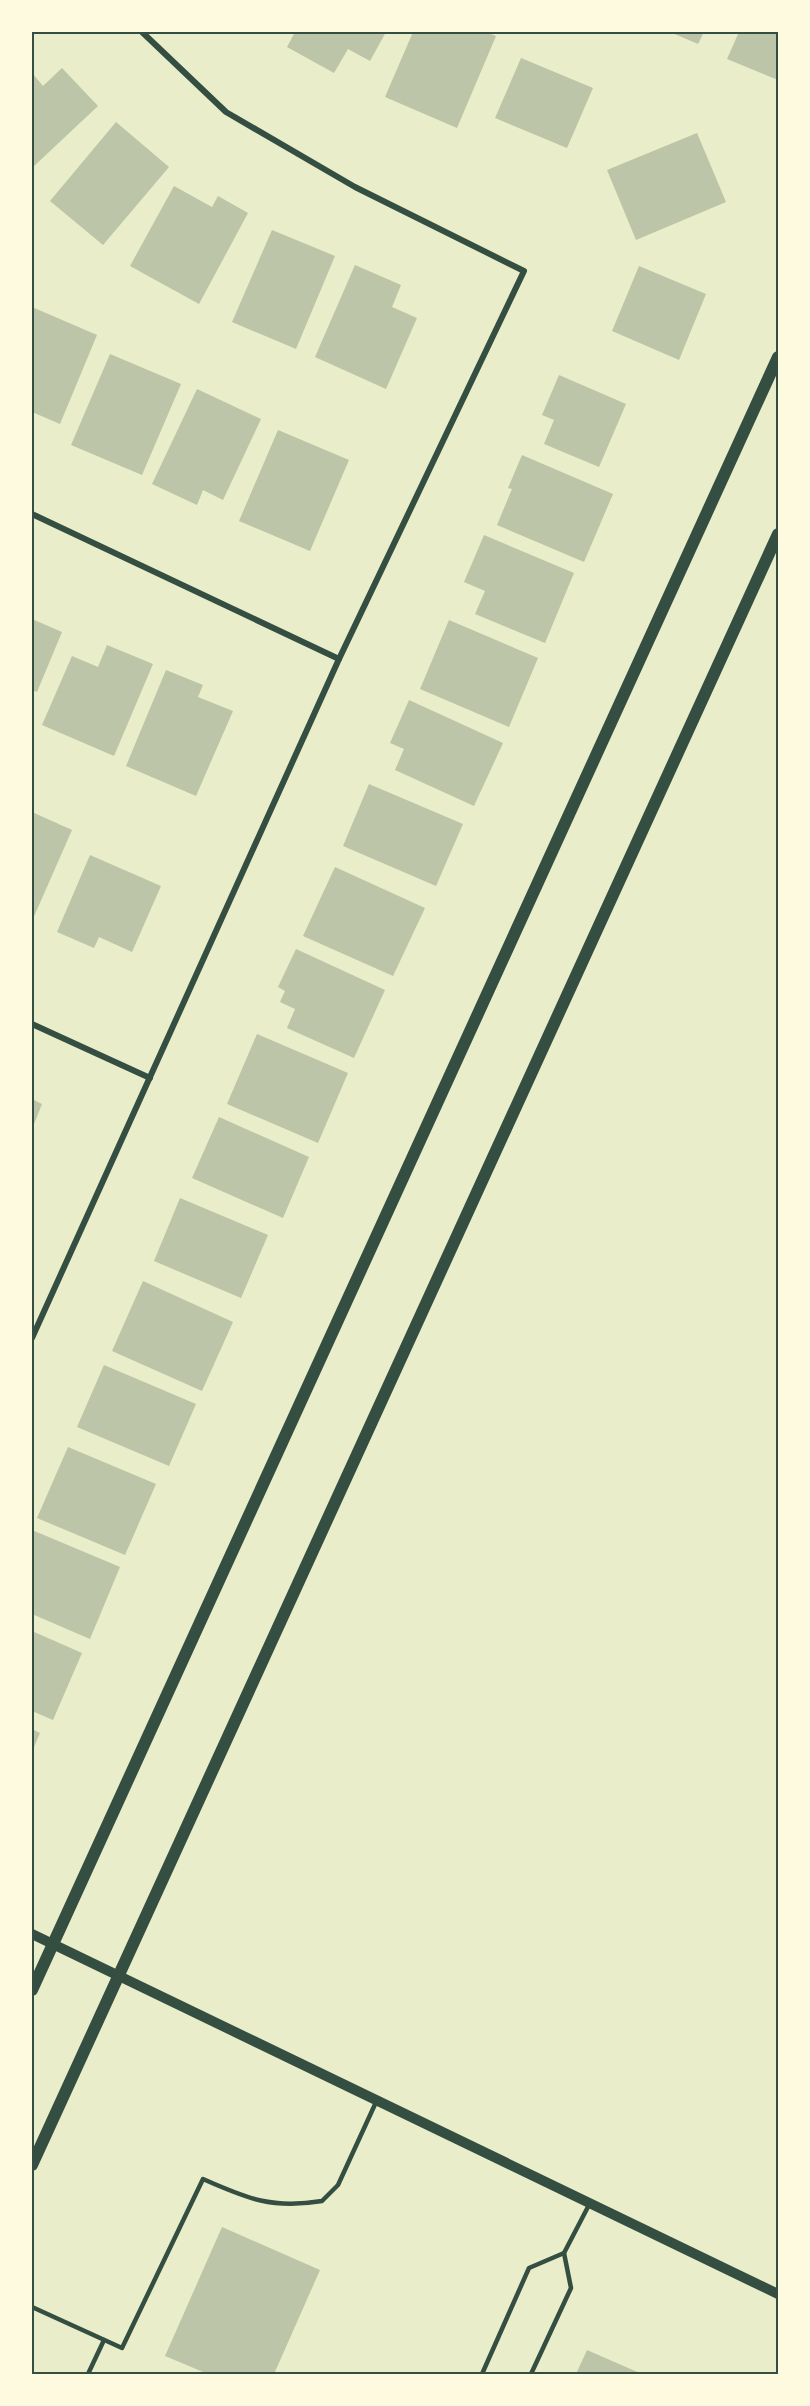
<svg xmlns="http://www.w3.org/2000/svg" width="810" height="2406" font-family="Helvetica,sans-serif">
  <rect width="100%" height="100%" fill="#e9edc9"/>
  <g fill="#bcc5a7">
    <path d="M295,32H386L370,61L348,49L334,73L287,47Z"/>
    <path d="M413,32H486L496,36L457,128L385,97Z"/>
    <path d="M670,32H704L698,44Z"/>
    <path d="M739,32H778V80L727,59Z"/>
    <path d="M521,58L593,88L567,148L495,118Z"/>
    <path d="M62,68L98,106L32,168V73L43,86Z"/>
    <path d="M116,122L169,167L103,245L50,201Z"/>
    <path d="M697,133L726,202L636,240L607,170Z"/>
    <path d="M174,186L212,207L218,196L248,213L199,304L130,266Z"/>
    <path d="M272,230L335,256L296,349L232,322Z"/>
    <path d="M355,265L401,285L392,307L417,318L386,389L315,357Z"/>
    <path d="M639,266L706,294L679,360L612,331Z"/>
    <path d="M32,307L97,335L60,424L32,412Z"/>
    <path d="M110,354L181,384L142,475L71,445Z"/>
    <path d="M559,375L626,404L599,467L544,444L554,420L542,415Z"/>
    <path d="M197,389L261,419L223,500L203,490L197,505L152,484Z"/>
    <path d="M278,430L349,460L310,551L239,521Z"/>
    <path d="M522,455L613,494L584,562L497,525L512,489L508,488Z"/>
    <path d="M484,535L574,573L545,643L475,614L485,591L464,582Z"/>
    <path d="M32,619L62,632L37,692L32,690Z"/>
    <path d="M449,620L538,658L509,727L420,689Z"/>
    <path d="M107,645L153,664L114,756L42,725L72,656L98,667Z"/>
    <path d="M166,670L203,685L198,697L233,711L196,796L126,766Z"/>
    <path d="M409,700L503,743L474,806L395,770L404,749L390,743Z"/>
    <path d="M369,784L463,824L436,886L343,846Z"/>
    <path d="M32,812L72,830L32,921Z"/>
    <path d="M90,855L161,886L132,952L99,937L94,948L57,932Z"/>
    <path d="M335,867L425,908L393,976L303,936Z"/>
    <path d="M296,949L385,990L354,1058L287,1028L295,1009L280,1002L285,991L278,987Z"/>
    <path d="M257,1034L348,1073L318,1143L227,1104Z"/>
    <path d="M32,1099L42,1104L32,1129Z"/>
    <path d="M219,1117L309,1157L283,1218L192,1178Z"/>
    <path d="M180,1198L268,1235L241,1298L154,1261Z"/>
    <path d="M143,1281L233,1322L202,1391L112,1351Z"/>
    <path d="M104,1365L196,1404L169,1466L77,1427Z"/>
    <path d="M68,1447L156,1484L125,1555L37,1518Z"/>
    <path d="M32,1530L120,1567L90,1639L32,1614Z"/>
    <path d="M32,1631L82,1653L53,1720L32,1711Z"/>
    <path d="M32,1729L40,1733L32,1752Z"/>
    <path d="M222,2227L320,2270L274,2374H208L165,2356Z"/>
    <path d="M587,2350L642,2374H576Z"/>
  </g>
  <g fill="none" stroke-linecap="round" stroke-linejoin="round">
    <g stroke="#344e41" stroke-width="4.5">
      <path d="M32,2307L122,2348L203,2179C248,2199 272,2209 322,2201L338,2185L377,2100"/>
      <path d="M88,2374L104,2340"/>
      <path d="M482,2374L529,2268L564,2253L590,2203"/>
      <path d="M531,2374L571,2288L564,2253"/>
    </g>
    <g stroke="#344e41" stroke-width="6">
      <path d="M32,514L339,659"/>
      <path d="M32,1024L150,1078"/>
      <path d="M32,1338L339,659L524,271L355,187L226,112L142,32"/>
    </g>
    <path stroke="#344e41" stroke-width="10" d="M32,1934L778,2294"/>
    <g stroke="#344e41" stroke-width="12">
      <path d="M32,1990L778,357"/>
      <path d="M32,2165L778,534"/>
    </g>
  </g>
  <rect width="810" height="2406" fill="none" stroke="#fefae0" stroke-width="66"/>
  <rect x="33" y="33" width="744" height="2340" fill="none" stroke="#344e41" stroke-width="2"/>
</svg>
